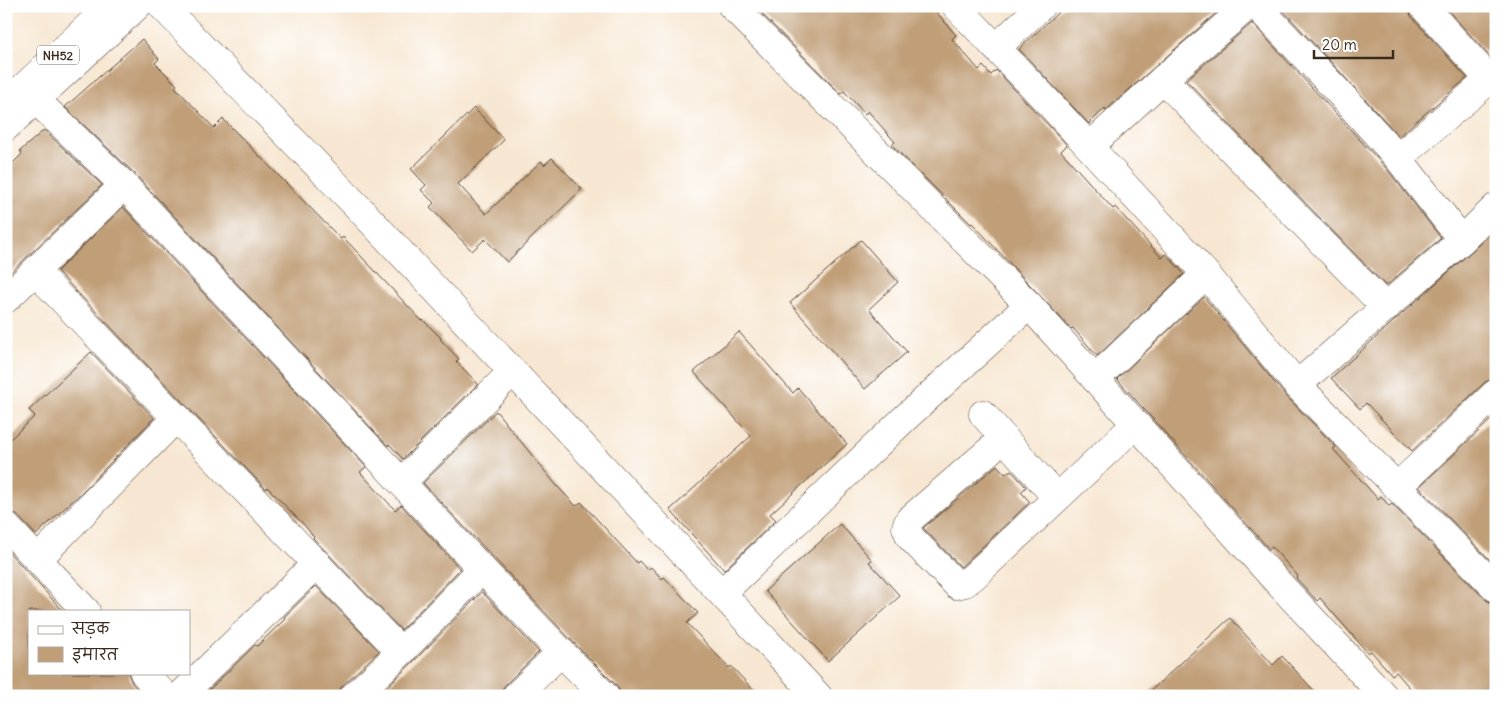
<svg xmlns="http://www.w3.org/2000/svg" width="1502" height="702" font-family="Delius,'Playpen Sans Deva',sans-serif">
  <rect width="100%" height="100%" fill="#fff"/>
  <filter id="ink" filterUnits="userSpaceOnUse"><feTurbulence type="fractalNoise" baseFrequency=".02" numOctaves="2"/><feDisplacementMap in="SourceGraphic" scale="10" xChannelSelector="R" yChannelSelector="G"/><feConvolveMatrix kernelMatrix="1 2 1 2 8 2 1 2 1" color-interpolation-filters="sRGB"/></filter>
  <filter id="wash" filterUnits="userSpaceOnUse"><feTurbulence type="fractalNoise" baseFrequency=".0096" numOctaves="4" result="noise"/><feDisplacementMap in="SourceGraphic" scale="20" xChannelSelector="R" yChannelSelector="G"/><feGaussianBlur stdDeviation="1.12" result="paint"/><feColorMatrix in="noise" values="0 0 0 0 0 0 0 0 0 0 0 0 0 0 0 0 0 1.4 0 .05"/><feComposite in="paint" operator="in"/></filter>
  <g filter="url(#wash)">
    <rect width="100%" height="100%" fill="#f7e7d2"/>
    <g id="blocks">
      <g fill="#c09e77">
        <path d="M770,6H931L956,35L952,39L979,70L983,66L991,75L996,70L1067,145L1061,151L1113,209L1115,207L1162,258L1166,254L1184,274L1097,356L1073,328L1071,329L972,223L971,224L892,145L895,142L868,111L865,114L844,91L841,94L762,14Z"/>
        <path d="M1065,6H1224L1106,110L1105,108L1089,124L1019,49Z"/>
        <path d="M1279,6H1408L1411,16L1467,78L1399,136Z"/>
        <path d="M1444,6H1496V56L1492,59Z"/>
        <path d="M1252,23L1386,168L1441,238L1386,286L1186,80Z"/>
        <path d="M142,39L159,59L155,63L177,85L175,87L214,128L223,119L341,239L343,237L422,321L423,320L441,338L440,339L459,359L456,361L478,384L403,459L389,444L388,446L135,174L65,107Z"/>
        <path d="M474,108L504,140L458,184L486,214L541,161L544,165L552,158L582,189L507,262L485,239L472,251L430,207L434,203L421,190L426,185L411,169Z"/>
        <path d="M44,130L102,185L6,277V170L22,154L20,151Z"/>
        <path d="M123,207L366,467L360,472L395,510L401,505L460,569L401,630L313,538L314,537L305,526L267,487L266,489L57,271Z"/>
        <path d="M1496,229V378L1485,382L1412,451L1366,403L1360,409L1331,378Z"/>
        <path d="M861,240L898,282L869,309L907,352L865,389L790,303Z"/>
        <path d="M1204,297L1285,395L1336,447L1333,449L1378,499L1381,496L1389,506L1392,504L1485,599L1491,603H1496V696H1417L1396,672L1392,675L1371,651L1368,653L1320,598L1317,601L1296,578L1298,576L1272,547L1269,549L1117,379Z"/>
        <path d="M739,332L793,393L798,388L847,444L770,514L776,520L724,570L670,510L751,436L694,372Z"/>
        <path d="M91,352L154,418L81,493L36,535L17,515L11,511H6V443L35,416L29,410Z"/>
        <path d="M496,411L557,486L576,506L581,502L637,563L639,561L647,570L651,567L662,579L664,577L698,613L687,623L729,668L731,666L759,696H620V692L616,685L572,641L423,483Z"/>
        <path d="M1496,415V559L1492,562L1419,487Z"/>
        <path d="M997,465L1005,474L1011,470L1026,487L1021,492L1030,502L961,567L923,528Z"/>
        <path d="M840,524L872,560L869,562L900,596L828,661L765,591Z"/>
        <path d="M6,549L63,611H29V673H128L132,683L144,696H6Z"/>
        <path d="M316,586L379,651L343,685L339,691V696H203L255,645L257,646L285,619L284,617Z"/>
        <path d="M482,592L539,652L505,685L501,691V696H377L412,663Z"/>
        <path d="M1230,618L1273,665L1282,656L1319,696H1145Z"/>
      </g>
    </g>
  </g>
  <g filter="url(#ink)">
    <use href="#blocks" fill-opacity="0" stroke="#574639" stroke-width="1"/>
    <g fill="none" stroke-linecap="round" stroke-linejoin="round">
      <g stroke="#574639" stroke-width="29">
        <g id="minor">
          <path d="M162,6L356,205L818,696"/>
          <path d="M732,6L1029,305L1272,576L1384,696"/>
          <path d="M956,6L1049,103L1206,274L1297,385L1496,588"/>
          <path d="M1257,6L1344,98L1398,158L1462,240"/>
          <path d="M1423,6L1490,80"/>
          <path d="M996,48L1041,6"/>
          <path d="M1163,79L1386,308"/>
          <path d="M36,100L124,185L482,569L561,652L605,696"/>
          <path d="M6,127L137,6"/>
          <path d="M1090,146L1163,79L1248,6"/>
          <path d="M1398,158L1496,74"/>
          <path d="M35,271L401,652"/>
          <path d="M6,299L124,185"/>
          <path d="M1095,379L1206,274"/>
          <path d="M1297,385L1462,240L1496,207"/>
          <path d="M983,414L1004,438"/>
          <path d="M402,482L512,372"/>
          <path d="M1397,487L1496,393"/>
          <path d="M1057,498L1004,438L909,520L906,527L910,537L957,585L965,583L973,577L1136,424"/>
          <path d="M6,526L86,611"/>
          <path d="M38,559L177,417"/>
          <path d="M722,593L905,418L1029,305"/>
          <path d="M144,673L165,696"/>
          <path d="M180,696L317,563"/>
          <path d="M354,696L401,652L482,569"/>
          <path d="M516,696L561,652"/>
        </g>
      </g>
      <g stroke="#574639" stroke-width="29">
        <path id="highway" d="M6,104L110,6"/>
      </g>
      <use href="#minor" stroke="#fff" stroke-width="28"/>
      <use href="#highway" stroke="#fff" stroke-width="28"/>
    </g>
  </g>
  <g text-anchor="middle" dominant-baseline="central" stroke-width="4" stroke-linejoin="round" paint-order="stroke">
    <rect fill="#fff" stroke="#766a62" stroke-width="1" x="37" y="45.5" width="42" height="19" rx="4"/>
    <g font-size="12" font-weight="bold" fill="#3b2a1e">
      <text x="58" y="55">NH52</text>
    </g>
  </g>
  <rect width="1502" height="702" fill="none" stroke="#fff" stroke-width="25"/>
  <rect x="28" y="610" width="162" height="65" fill="#ffffff" stroke="#b1aaa5"/>
  <rect x="38" y="626" width="25" height="8" fill="#ffffff" stroke="#b1aaa5"/>
  <text x="72" y="634" font-size="15" fill="#3b2a1e">सड़क</text>
  <rect x="38" y="647" width="25" height="15" fill="#c09e77" stroke="#b1aaa5"/>
  <text x="72" y="660" font-size="15" fill="#3b2a1e">इमारत</text>
  <path d="M1314 50v8h79v-8" fill="none" stroke="#3b2a1e" stroke-width="2.5"/>
  <text x="1322" y="50" font-size="15" fill="#3b2a1e" stroke="#ffffff" stroke-width="4" paint-order="stroke">20 m</text>
</svg>
